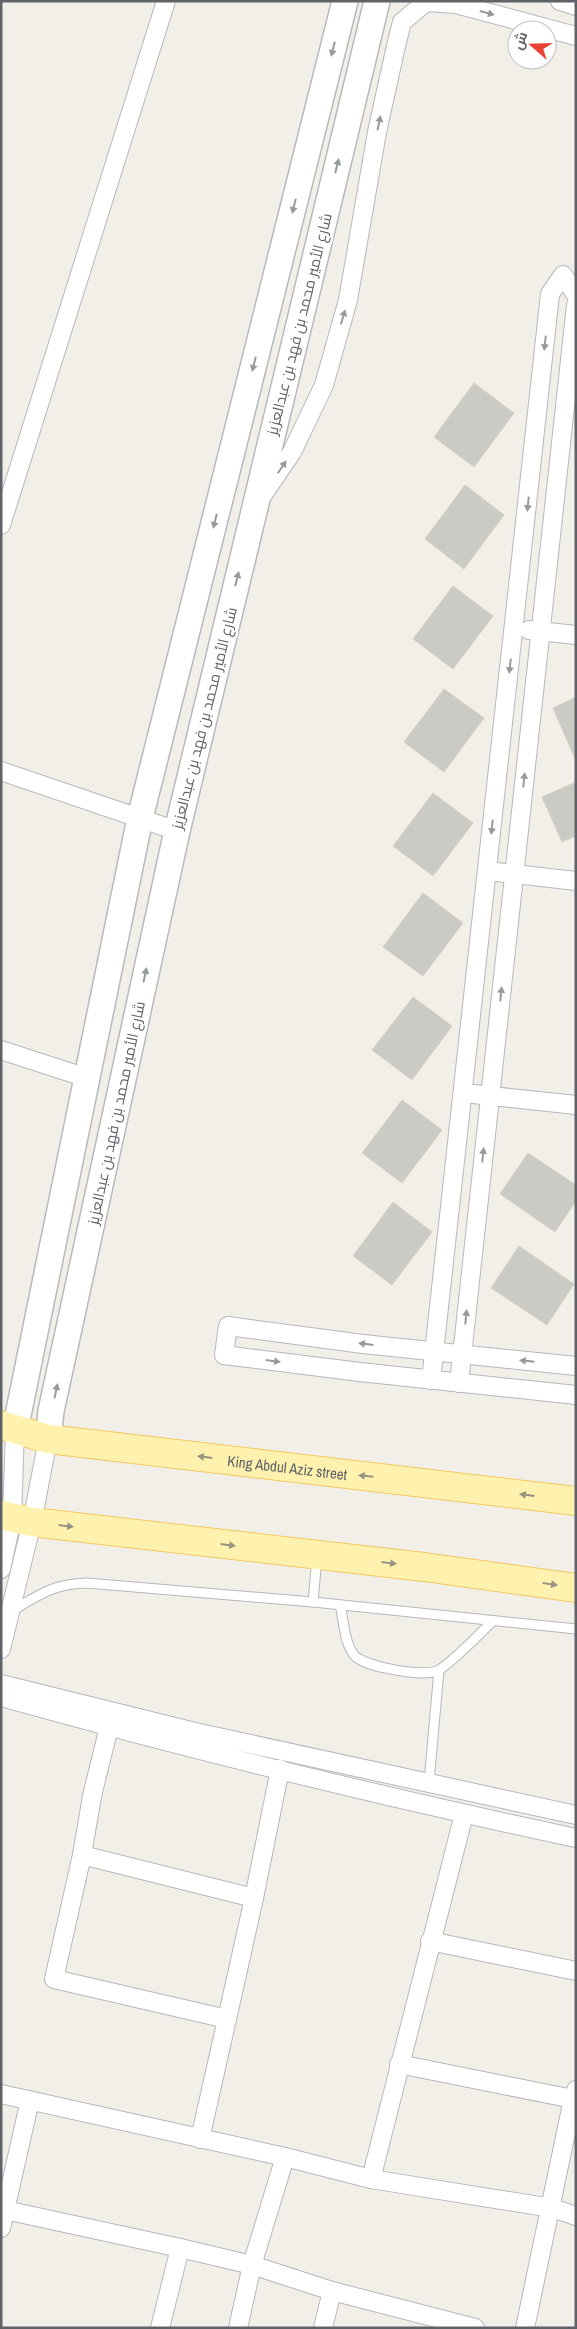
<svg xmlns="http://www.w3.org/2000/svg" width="577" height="2329" font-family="'Archivo Narrow',Cairo,sans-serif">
  <rect width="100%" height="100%" fill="#f1efe8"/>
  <g fill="#cccac5" stroke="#d6d1c6">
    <path d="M474,383L514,413L474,467L434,437Z"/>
    <path d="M465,485L504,515L464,569L425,539Z"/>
    <path d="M453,586L493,616L453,669L413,639Z"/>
    <path d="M444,689L484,718L444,772L404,742Z"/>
    <path d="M576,697V761L553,708Z"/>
    <path d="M576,782V836L562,842L542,797Z"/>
    <path d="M433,793L473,823L433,876L393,846Z"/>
    <path d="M423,893L463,923L423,976L383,947Z"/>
    <path d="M413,997L452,1026L412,1080L372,1050Z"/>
    <path d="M402,1100L442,1130L402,1183L362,1153Z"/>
    <path d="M528,1153L576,1185V1201L555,1232L500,1194Z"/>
    <path d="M393,1202L432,1232L392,1285L353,1256Z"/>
    <path d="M519,1246L574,1284L547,1325L491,1288Z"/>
  </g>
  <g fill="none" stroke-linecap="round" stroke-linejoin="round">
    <g stroke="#b5b8bc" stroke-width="11">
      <g id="service">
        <path d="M313,1602L317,1557"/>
        <path d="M340,1605C344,1620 344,1644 355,1656C366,1667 425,1678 439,1670C456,1659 478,1635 493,1621"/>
        <path d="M10,1612C39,1595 52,1584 87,1583L313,1602L576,1629"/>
        <path d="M429,1782L439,1670"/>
      </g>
    </g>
    <g stroke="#b5b8bc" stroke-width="20">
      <g id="minor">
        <path d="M560,1L576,6"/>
        <path d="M262,496L292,452L324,385L348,300L377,132L396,46L402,22L426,2L456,4L576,36"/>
        <path d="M1,525L166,1"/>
        <path d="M529,630L576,635"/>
        <path d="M1,771L177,831"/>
        <path d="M488,871L576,881"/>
        <path d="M1,1050L87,1078"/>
        <path d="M464,1093L576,1105"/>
        <path d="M576,1366L363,1344L228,1326L224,1355L360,1372L576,1395"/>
        <path d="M431,1380L550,294L563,275L576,295"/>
        <path d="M459,1383L576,305"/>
        <path d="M1,1569L12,1518L15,1430"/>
        <path d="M1,1649L32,1522L48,1439"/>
        <path d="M1,1684L195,1732L576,1815"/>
        <path d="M1,1697C191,1750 383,1797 576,1838"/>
        <path d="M82,1855L92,1796L109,1727"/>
        <path d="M430,1941L576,1971"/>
        <path d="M227,2019L254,1898"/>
        <path d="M399,2064L573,2099L576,2090"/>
        <path d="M1,2094L285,2157L371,2179L552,2208L576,2216"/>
        <path d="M200,2139L227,2019L54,1979L82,1855L254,1898L280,1769"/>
        <path d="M371,2179L464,1814"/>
        <path d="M5,2210L180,2248L160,2328"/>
        <path d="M1,2228L30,2100"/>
        <path d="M180,2248L252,2265L285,2157"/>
        <path d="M238,2328L252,2265L332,2291"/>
        <path d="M323,2328L332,2291L475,2328"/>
        <path d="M525,2328L573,2099"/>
      </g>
    </g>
    <g stroke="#b6babf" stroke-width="28">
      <g id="secondary">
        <path d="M15,1430L140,818L345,1"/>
        <path d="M48,1439L51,1411L177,831L377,1"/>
      </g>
    </g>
    <g stroke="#f2c960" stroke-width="30">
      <g id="primary">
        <path id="s1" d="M1,1425L48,1439L576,1501"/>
        <path d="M1,1515L32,1522L424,1567L576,1588"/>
      </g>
    </g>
    <use href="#service" stroke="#fff" stroke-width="9"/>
    <use href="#minor" stroke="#fff" stroke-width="18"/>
    <use href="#secondary" stroke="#fff" stroke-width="25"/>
    <use href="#primary" stroke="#fff2af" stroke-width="28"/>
  </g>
  <defs><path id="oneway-solid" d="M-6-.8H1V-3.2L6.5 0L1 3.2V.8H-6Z" transform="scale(1.25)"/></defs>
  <g fill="#979a9d">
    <use href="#oneway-solid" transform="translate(487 13) rotate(15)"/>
    <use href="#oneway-solid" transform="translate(333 49) rotate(104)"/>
    <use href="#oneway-solid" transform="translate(379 123) rotate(-78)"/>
    <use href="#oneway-solid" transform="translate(337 166) rotate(-76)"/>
    <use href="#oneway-solid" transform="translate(294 206) rotate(104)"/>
    <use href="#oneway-solid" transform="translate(343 317) rotate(-74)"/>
    <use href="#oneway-solid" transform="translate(545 343) rotate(96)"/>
    <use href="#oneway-solid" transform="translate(254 364) rotate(104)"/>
    <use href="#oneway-solid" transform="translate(282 467) rotate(-56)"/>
    <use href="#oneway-solid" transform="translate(528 504) rotate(96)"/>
    <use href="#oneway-solid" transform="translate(215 521) rotate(104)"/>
    <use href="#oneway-solid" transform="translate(237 579) rotate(-76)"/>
    <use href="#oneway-solid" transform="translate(510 666) rotate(96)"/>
    <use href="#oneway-solid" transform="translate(524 780) rotate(-84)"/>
    <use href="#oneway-solid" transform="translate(492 827) rotate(96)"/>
    <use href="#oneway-solid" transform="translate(145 975) rotate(-78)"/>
    <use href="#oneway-solid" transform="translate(501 994) rotate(-84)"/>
    <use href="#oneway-solid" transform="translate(483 1155) rotate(-84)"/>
    <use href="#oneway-solid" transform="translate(466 1317) rotate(-84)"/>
    <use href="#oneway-solid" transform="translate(366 1344) rotate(-173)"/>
    <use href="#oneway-solid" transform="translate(273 1361) rotate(7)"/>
    <use href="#oneway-solid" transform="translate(527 1361) rotate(-174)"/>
    <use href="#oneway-solid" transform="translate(56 1391) rotate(-78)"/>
  </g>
  <g fill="#979581">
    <use href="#oneway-solid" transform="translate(205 1457) rotate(-173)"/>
    <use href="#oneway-solid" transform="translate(366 1476) rotate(-174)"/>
    <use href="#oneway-solid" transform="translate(527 1495) rotate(-173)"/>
    <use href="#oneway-solid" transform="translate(66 1526) rotate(7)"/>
    <use href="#oneway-solid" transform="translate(228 1545) rotate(7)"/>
    <use href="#oneway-solid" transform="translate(389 1563) rotate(7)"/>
    <use href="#oneway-solid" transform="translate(550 1584) rotate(8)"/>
  </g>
  <g text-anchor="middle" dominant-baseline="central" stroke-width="5" stroke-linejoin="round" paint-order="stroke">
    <g font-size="15" fill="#5f6368" stroke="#fff">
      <text transform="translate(299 324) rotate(-76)">شارع الأمير محمد بن فهد بن عبدالعزيز</text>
      <text transform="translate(204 718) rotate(-76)">شارع الأمير محمد بن فهد بن عبدالعزيز</text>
      <text transform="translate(116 1113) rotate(-78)">شارع الأمير محمد بن فهد بن عبدالعزيز</text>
      <text stroke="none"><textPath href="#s1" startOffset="290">King Abdul Aziz street</textPath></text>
    </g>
  </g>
  <rect width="577" height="2329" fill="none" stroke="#5f6368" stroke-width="5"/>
  <g transform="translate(532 45) rotate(290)"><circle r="24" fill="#ffffff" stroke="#bfc1c3"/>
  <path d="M0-4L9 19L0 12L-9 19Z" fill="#ea4335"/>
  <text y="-8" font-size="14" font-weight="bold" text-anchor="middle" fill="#5f6368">ش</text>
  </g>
</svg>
